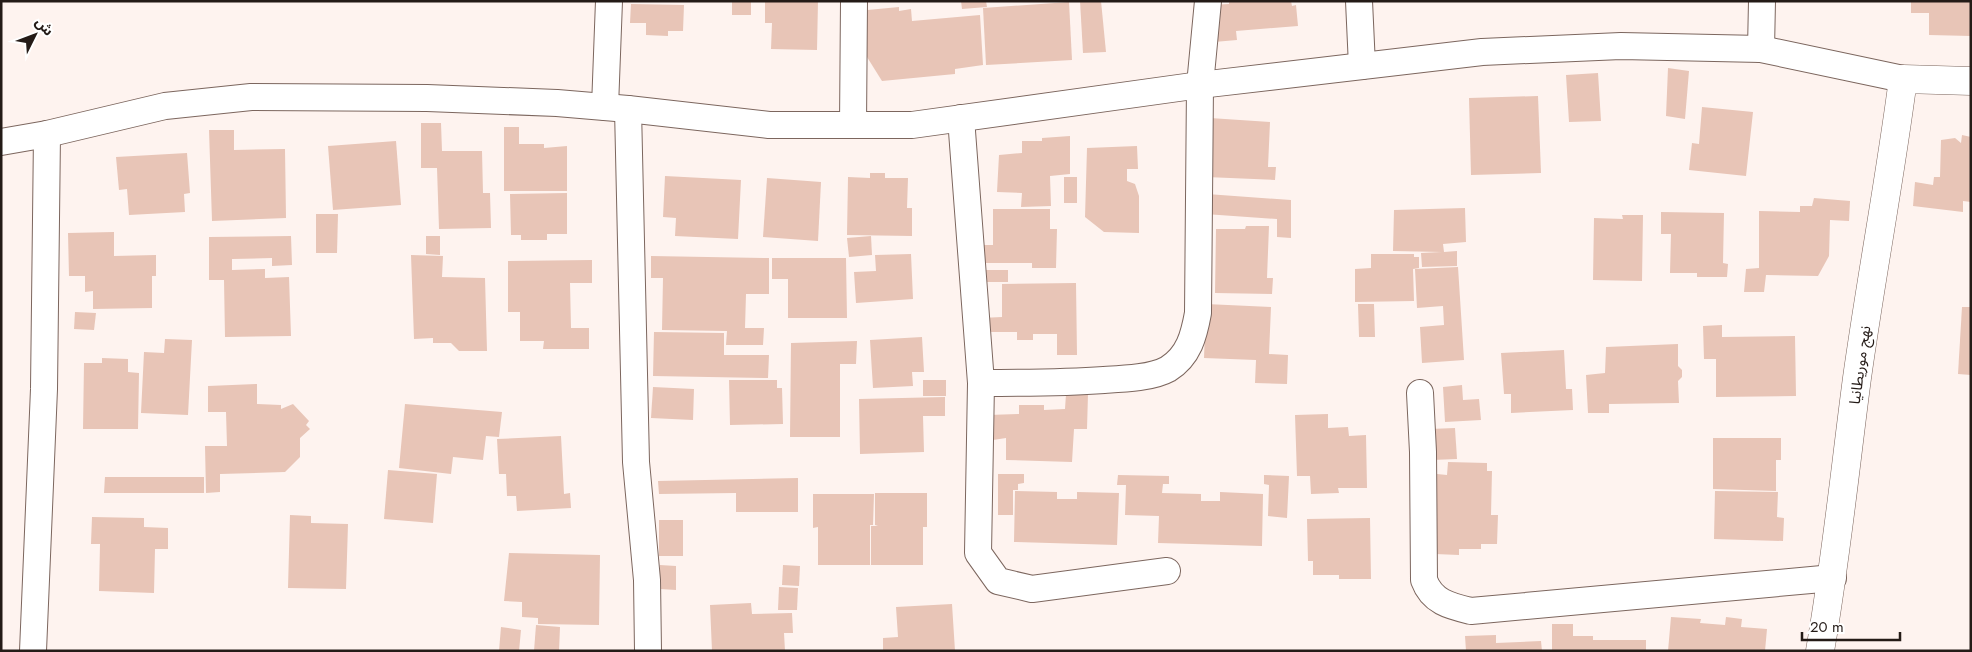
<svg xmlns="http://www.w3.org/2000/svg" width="1972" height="652" font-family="Jost,'Noto Sans Arabic',sans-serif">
  <rect width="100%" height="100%" fill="#fef3ef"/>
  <g fill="#e8c5b7">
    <rect x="732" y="1" width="19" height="14"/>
    <path d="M765,1H818L817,50L771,49L772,23H765Z"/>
    <path d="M961,1H986L987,7L962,9Z"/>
    <path d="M1080,1H1101L1106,52L1083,53Z"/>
    <path d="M1229,1H1291L1292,6L1296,5L1298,26L1236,31L1237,40L1214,42L1211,5L1229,4Z"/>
    <path d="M1911,1H1971V36L1929,35V13H1911Z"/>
    <path d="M1069,2L1072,60L986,65L983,8Z"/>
    <path d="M631,4L684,5L683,31H668V36L646,35V23H630Z"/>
    <path d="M899,7V11L911,9L912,21L980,15L983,65L955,69V74L882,81L862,49L857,11Z"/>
    <path d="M1668,68L1689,71L1685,119L1666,116Z"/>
    <path d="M1598,73L1601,121L1569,122L1566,75Z"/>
    <path d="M1538,96L1541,173L1471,175L1469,98Z"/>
    <path d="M1702,107L1753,112L1746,176L1689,170L1692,143L1699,144Z"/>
    <path d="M1210,118L1270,122L1268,167H1276L1275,180L1206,177Z"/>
    <path d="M421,123H441L442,151H482L483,193H490L491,228L439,229L437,168H421Z"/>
    <path d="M504,127H519V144H544V148L567,146V191H504Z"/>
    <path d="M209,130H234V150L285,149L286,218L212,221Z"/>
    <path d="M1962,135L1971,137V202L1963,201V212L1913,206L1915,182L1933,185L1934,177H1940L1941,140L1955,138L1961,143Z"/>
    <path d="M1070,136V174L1050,176L1051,206L1021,207L1022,193L997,192L999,155L1022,153V141H1042V138Z"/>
    <path d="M396,141L401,205L333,210L328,146Z"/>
    <path d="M1137,146L1138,169H1127V181L1135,184L1139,196V233L1104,232L1085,217L1087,148Z"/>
    <path d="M187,153L190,193L184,194L185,212L129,215L127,189L119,190L116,157Z"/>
    <path d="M870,173H885V178H908L907,208H912V236L847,235L848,177L870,178Z"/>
    <path d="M665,176L741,180L738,239L675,236L676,218L663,217Z"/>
    <rect x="1064" y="177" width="13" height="26"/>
    <path d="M767,178L821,182L818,241L763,237Z"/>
    <path d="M567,193V234H547V240H521V235H511L510,194Z"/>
    <path d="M1207,194L1291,200V238L1277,237V219L1205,214Z"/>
    <path d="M1814,198L1850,201L1849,221L1830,220L1829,256L1818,276L1766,275L1764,292H1744L1746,269L1759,268V211L1800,212V206H1812Z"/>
    <path d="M1465,208L1466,242L1443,244L1444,252L1457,251V266L1422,267L1421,253L1442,252L1393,251L1394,210Z"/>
    <path d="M993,209H1050V229H1057L1056,268H1032V263H983V245H993Z"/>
    <path d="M1661,212L1724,213L1723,263L1728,264L1727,277H1697V273H1670L1671,234H1661Z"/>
    <path d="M316,214H338L337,253H316Z"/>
    <path d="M1622,215H1643L1642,281L1593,280L1594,218L1623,219Z"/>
    <path d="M1246,226H1269L1267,278H1273L1272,294L1215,293L1216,229H1245Z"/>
    <path d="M114,232V256L156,255V276H152V308L93,309V291L85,292V276H69L68,233Z"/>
    <path d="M291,236L292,265L272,266V258L232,259V270L265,269V278L289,277L291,336L225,337L224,280H209V237Z"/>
    <path d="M426,236H440V255L426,254Z"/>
    <path d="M871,236L872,255L849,257L847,238Z"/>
    <path d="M911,254L913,299L856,303L854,272L876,271L875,255Z"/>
    <path d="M1371,254H1414V257H1419V268L1413,269L1414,301L1355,302V269L1371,268Z"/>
    <path d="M411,255L443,256L442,277L485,278L487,351H459L451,343H433V338L414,339Z"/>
    <path d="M651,256L769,258V294H746L745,328H764L763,345H726L727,331L662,330L663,278H651Z"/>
    <path d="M772,258H846L847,318H788V279H772Z"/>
    <path d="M592,260V283H570L571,328H589V349H543L544,341H520V312H508V261Z"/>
    <path d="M1458,267L1464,360L1422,363L1420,327L1444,325L1443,306L1417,308L1415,269Z"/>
    <path d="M986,270H1008V282H987Z"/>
    <path d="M1076,283L1077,355H1057V334H1033V340H1017V332H981V318L1002,317V284Z"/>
    <path d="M1206,304L1271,307L1269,354L1288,355L1287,384L1255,383L1256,360L1204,358Z"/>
    <path d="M1358,304H1374L1375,337H1359Z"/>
    <path d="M1962,307H1971V375L1958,374Z"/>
    <path d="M75,312L96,313L94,330L74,329Z"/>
    <path d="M1722,325V337L1795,336L1796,396L1716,397V359H1704L1703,326Z"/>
    <path d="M654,332L724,333V355H769L768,378L653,376Z"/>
    <path d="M922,337L924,372H912L913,386L873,388L870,340Z"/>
    <path d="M165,339L192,340L188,415L141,413L144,352L164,353Z"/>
    <path d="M857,341L856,364H840V437H790L791,343Z"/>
    <path d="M1678,344V366L1682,370V377L1678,381L1679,403L1609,404V413H1588L1586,375L1605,373L1606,347Z"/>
    <path d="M1564,350L1566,389H1572L1573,410L1511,413V394H1504L1501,353Z"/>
    <path d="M102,358L128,359V372L139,373L138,429H83L84,363H102Z"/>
    <path d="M729,380H777V388H782L783,424L730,425Z"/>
    <rect x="923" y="380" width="23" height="16"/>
    <path d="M257,384V404L281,405V409L293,404L309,421L306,425L310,429L300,438V457L285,472L220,474V492L206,493L205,446H227L226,412H208V386Z"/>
    <path d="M1462,385L1463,400L1479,399L1481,420L1445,422L1443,387Z"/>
    <path d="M653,387L694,389L693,420L651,418Z"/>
    <path d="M1066,394H1088L1087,429H1074L1072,462L1006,460V438L993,440L988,435V415L1019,414V405H1044V410L1065,409Z"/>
    <path d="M945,397V416H923L924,452L860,454L859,399Z"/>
    <path d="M405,404L502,412L499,437L486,436L483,460L453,457L451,474L399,468Z"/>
    <path d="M1328,414V428L1348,427L1349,436L1366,435L1367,488H1338L1339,493L1311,494L1310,476H1297L1295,415Z"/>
    <path d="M1455,428L1457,459L1432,460L1430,429Z"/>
    <path d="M561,436L564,494L570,493L571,508L517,511L516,496H507L506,474H499L497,439Z"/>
    <path d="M1713,438H1781V460H1776V491L1713,489Z"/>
    <path d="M1448,462L1487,463V471H1492L1491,515H1498L1497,544H1481V549H1459V555L1435,554L1437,474L1447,475Z"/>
    <path d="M388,470L437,474L433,523L384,519Z"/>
    <path d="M998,474H1024V483L1018,484V490H1013V515H998Z"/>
    <path d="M1118,475L1169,476V484H1163L1162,493L1201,494V501H1220V492L1263,494L1262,546L1158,543L1159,516L1125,515L1126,485H1117Z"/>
    <path d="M1264,475L1289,476L1287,518L1268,516L1269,485L1264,484Z"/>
    <path d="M105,477H204V493H104Z"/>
    <path d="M798,478V512H736V493L659,494L658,481Z"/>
    <path d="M1015,491L1057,492V499H1077V492L1119,493L1117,545L1014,542Z"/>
    <path d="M1715,491L1778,492L1777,517L1784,518L1783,541L1714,539Z"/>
    <path d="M875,493H927V527H923V565H871V526H878L875,525Z"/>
    <path d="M813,494H874L873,525H870V565H818V527L813,528Z"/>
    <path d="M290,515L311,516V523L348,524L346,589L288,588Z"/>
    <path d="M92,517L144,518V527L168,528V549H155L154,593L99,591L100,544H91Z"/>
    <path d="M1370,518L1371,579H1339V575H1313V561H1308L1307,519Z"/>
    <rect x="659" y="520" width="24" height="36"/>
    <path d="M509,553L600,555L599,625L538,624V618L522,617V602L504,601Z"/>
    <path d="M660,565L676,566V590L660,589Z"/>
    <path d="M783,565L800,566L799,586L782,585Z"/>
    <path d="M779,587L798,588L797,610H778Z"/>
    <path d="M751,603L752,614L792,613L793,633H784L785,651H712L710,605Z"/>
    <path d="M952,604L955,651H883V638L898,637L896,607Z"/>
    <path d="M1671,617L1701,619L1700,623L1725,625L1726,617L1742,619L1741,627L1767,629L1765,651H1668Z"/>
    <path d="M1552,624H1573V636H1593V640H1646V651H1552Z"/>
    <path d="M536,625L560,627L559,651H534Z"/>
    <path d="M501,627L521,630L519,651H499Z"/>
    <path d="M1496,635V643L1541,641L1542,651H1466L1465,636Z"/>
  </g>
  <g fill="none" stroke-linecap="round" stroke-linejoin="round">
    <g stroke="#7c665e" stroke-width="28">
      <g id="minor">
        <path d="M1359,1L1362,66"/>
        <path d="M1761,49L1762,1"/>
        <path d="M605,107L609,1"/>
        <path d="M628,109L636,462L647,580L648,651"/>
        <path d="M961,118L981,383L978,553L998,581L1032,589L1167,571"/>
        <path d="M853,125L854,1"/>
        <path d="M1,142L47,134L165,106L251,97L427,98L557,103L628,109L769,125H912L1200,85L1482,52L1621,46L1761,49L1903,79"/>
        <path d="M981,383C1022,383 1063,383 1104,380C1123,379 1152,378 1168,369C1189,356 1194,335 1198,313L1200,85L1208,1"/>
        <path d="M1420,393L1423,452L1424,580C1432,602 1450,606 1471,611L1833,578"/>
        <path d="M33,651L44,389L47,134"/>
      </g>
    </g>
    <g stroke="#7c665e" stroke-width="29">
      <path id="secondary" d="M1820,651C1836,560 1845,469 1857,378C1871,278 1890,179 1903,79L1971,81"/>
    </g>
    <use href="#minor" stroke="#fff" stroke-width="26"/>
    <use href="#secondary" stroke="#fff" stroke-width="28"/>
  </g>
  <g text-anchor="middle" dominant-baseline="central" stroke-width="4" stroke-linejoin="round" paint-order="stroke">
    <g font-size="15" fill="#241b17" stroke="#fff">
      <text transform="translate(1860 365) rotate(-82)">نهج موريطانيا</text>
    </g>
  </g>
  <rect width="1972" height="652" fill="none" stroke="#241b17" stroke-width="5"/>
  <g transform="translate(35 35) rotate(48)" stroke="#ffffff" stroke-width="4" paint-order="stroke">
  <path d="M0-4L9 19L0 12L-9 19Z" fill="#241b17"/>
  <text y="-8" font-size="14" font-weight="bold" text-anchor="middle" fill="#241b17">ش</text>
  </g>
  <path d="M1802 632v8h98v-8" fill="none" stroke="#241b17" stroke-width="2.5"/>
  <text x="1810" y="632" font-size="15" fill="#241b17" stroke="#ffffff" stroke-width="4" paint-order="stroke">20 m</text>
</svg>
